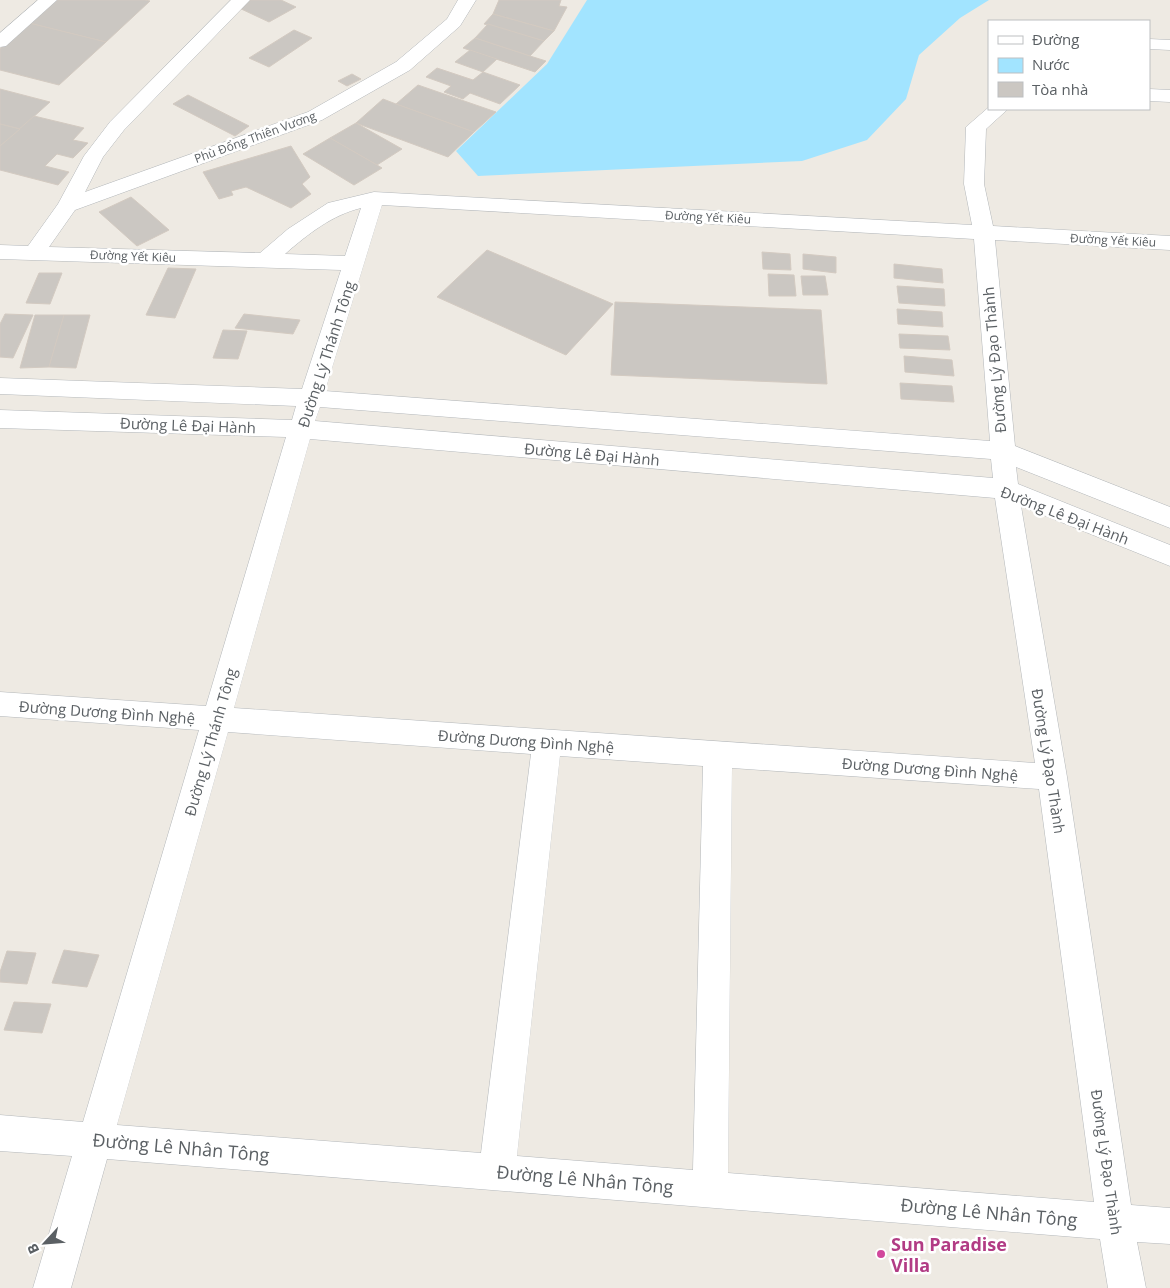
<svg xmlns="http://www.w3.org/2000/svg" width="1170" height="1288" font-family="'Open Sans',sans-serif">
  <rect width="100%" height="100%" fill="#eeeae3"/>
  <path fill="#a2e4ff" d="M587,0H989L960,18L919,55L906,99L867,140L802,161L478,176L456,151L547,64Z"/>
  <g fill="#cbc7c2" stroke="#d3cac1">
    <path d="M55,0H145L150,1L106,42L29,23Z"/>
    <path d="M249,0H281L296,7L269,22L237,7Z"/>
    <path d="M499,0H561L559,6L567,7L554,31L493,14Z"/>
    <path d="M493,14L554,31L544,41L484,24Z"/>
    <path d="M29,23L106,42L59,85L0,70V49Z"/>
    <path d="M488,24L544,41L530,56L475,38Z"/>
    <path d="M294,30L312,38L269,67L249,58Z"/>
    <path d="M475,38L530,56L546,61L535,72L463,48Z"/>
    <path d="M470,50L497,59L483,72L455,62Z"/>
    <path d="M437,68L473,80L483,72L520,85L500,104L470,93L463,99L444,92L451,86L426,77Z"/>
    <path d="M352,74L361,79L347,86L338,81Z"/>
    <path d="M418,85L496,112L474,132L396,104Z"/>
    <path d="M0,89L50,102L20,129L0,124Z"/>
    <path d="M188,95L249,126L235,136L173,104Z"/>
    <path d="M383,99L396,104L474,132L448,157L356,123Z"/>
    <path d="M34,116L84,128L73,140L88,143L73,158L57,154L45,166L69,172L58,185L0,170V146Z"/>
    <path d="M356,123L402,149L377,165L330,138Z"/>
    <path d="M0,124L20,129L0,146Z"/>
    <path d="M330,138L377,165L382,168L354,185L303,154Z"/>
    <path d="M291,146L310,177L302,184L311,194L291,208L246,187L231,191L233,195L219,199L203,172Z"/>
    <path d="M131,197L144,208L169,230L137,246L99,212Z"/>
    <path d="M487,250L613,304L566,355L437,297Z"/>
    <path d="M762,252L790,254L791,270L763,269Z"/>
    <path d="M803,254L836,257V273L803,269Z"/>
    <path d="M894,264L942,269L943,283L894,278Z"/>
    <path d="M168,268L196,269L175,318L146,315Z"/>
    <path d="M39,273H62L50,304L26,303Z"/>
    <path d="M768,274L794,275L796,296H769Z"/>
    <path d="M801,276H825L828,295H803Z"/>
    <path d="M897,286L944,289L945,306L899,303Z"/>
    <path d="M615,302L821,310L827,384L611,375Z"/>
    <path d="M897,309L942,312L943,327L898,324Z"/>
    <path d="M5,314L33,315L13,358L0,357V324Z"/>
    <path d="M244,314L300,320L293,334L235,328Z"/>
    <path d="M35,315H64L49,367L20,368Z"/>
    <path d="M64,315H90L76,368L49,367Z"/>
    <path d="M223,330L247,331L238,359L213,358Z"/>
    <path d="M899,334L948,336L950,350L900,348Z"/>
    <path d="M904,356L952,360L954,376L905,372Z"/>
    <path d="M900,383L952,386L954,402L901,399Z"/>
    <path d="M64,950L99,955L87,987L52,983Z"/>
    <path d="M7,951L36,953L27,984L0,982V972Z"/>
    <path d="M14,1002L51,1004L42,1033L4,1030Z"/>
  </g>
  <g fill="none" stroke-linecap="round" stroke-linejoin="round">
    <g stroke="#b3b7ba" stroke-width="1">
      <g id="minor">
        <path d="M38,0H57L6,46L0,47V33Z"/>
        <path d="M231,0H250L124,130L103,157L85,192L308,112L396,62L447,19L458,0H476L460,26L410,70L322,120L75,210L49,247L260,253L288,229L328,203L374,192L972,225L964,184L966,127L989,107V109H1008L986,129L984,184L993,226L1170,236V250L995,240L1015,446L1170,507V528L1016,467L1018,484L1170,545V566L1021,506L1067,777L1131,1205L1170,1208V1244L1137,1242L1146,1288H1108L1100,1239L107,1159L71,1288H33L72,1156L0,1151V1115L83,1122L199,730L0,716V692L206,706L286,437L0,428V410L292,420L296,406L0,394V378L302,389L341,270L0,259V245L28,246L58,204L84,156L110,122ZM382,205L974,239L990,441L325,391ZM361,208L345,256L285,254C308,234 332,215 361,208ZM320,407L991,459L993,478L315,421ZM310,439L995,498L1035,763L234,708ZM228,732L531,754L481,1153L117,1125ZM560,756L703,766L693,1170L517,1156ZM732,768L1039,789L1094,1202L728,1173Z"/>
        <path d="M1149,39L1170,40V50L1149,49Z"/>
        <path d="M1149,89L1170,90V102L1149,101Z"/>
      </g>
    </g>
    <use href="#minor" fill="#fff" fill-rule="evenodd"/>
  </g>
  <circle fill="#d1479c" stroke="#fff" stroke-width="2" cx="881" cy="1254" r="5"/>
  <g text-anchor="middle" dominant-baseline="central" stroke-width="5" stroke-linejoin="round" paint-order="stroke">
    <g font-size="12" fill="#5b6064" stroke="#fff">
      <text transform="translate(255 137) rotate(-20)">Phù Đổng Thiên Vương</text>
      <text transform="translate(708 217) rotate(3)">Đường Yết Kiêu</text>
      <text transform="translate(1113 240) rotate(3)">Đường Yết Kiêu</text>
      <text transform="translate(133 256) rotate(2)">Đường Yết Kiêu</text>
    </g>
    <g font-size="15" fill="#5b6064" stroke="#fff">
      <text transform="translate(326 354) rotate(-72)">Đường Lý Thánh Tông</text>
      <text transform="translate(994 360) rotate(-95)">Đường Lý Đạo Thành</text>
      <text transform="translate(188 425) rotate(2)">Đường Lê Đại Hành</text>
      <text transform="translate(592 454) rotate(5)">Đường Lê Đại Hành</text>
      <text transform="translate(1065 515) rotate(21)">Đường Lê Đại Hành</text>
      <text transform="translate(107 712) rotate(4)">Đường Dương Đình Nghệ</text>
      <text transform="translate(526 741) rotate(4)">Đường Dương Đình Nghệ</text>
      <text transform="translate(210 742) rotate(-74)">Đường Lý Thánh Tông</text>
      <text transform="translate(1049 761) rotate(81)">Đường Lý Đạo Thành</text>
      <text transform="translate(930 769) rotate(4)">Đường Dương Đình Nghệ</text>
      <text transform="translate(1107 1162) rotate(82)">Đường Lý Đạo Thành</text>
    </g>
    <g font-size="18" fill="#5b6064" stroke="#fff">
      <text transform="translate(181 1147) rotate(5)">Đường Lê Nhân Tông</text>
      <text transform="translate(585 1179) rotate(5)">Đường Lê Nhân Tông</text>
      <text transform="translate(989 1212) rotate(5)">Đường Lê Nhân Tông</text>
    </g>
    <g font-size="18" font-weight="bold" fill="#b23c85" stroke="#fff" text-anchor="start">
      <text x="891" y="1244">Sun Paradise<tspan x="891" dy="21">Villa</tspan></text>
    </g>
  </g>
  <rect x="988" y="20" width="162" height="90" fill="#ffffff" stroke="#bdbfc1"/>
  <rect x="998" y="36" width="25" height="8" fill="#ffffff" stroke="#bdbfc1"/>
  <text x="1032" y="45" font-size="15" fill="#5b6064">Đường</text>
  <rect x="998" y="58" width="25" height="15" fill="#a2e4ff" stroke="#bdbfc1"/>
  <text x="1032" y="70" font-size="15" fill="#5b6064">Nước</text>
  <rect x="998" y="82" width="25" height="15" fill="#cbc7c2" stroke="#bdbfc1"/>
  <text x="1032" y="95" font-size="15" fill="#5b6064">Tòa nhà</text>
  <g transform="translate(45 1243) rotate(244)" stroke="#ffffff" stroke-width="4" paint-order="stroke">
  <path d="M0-4L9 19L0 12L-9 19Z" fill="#5b6064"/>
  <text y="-8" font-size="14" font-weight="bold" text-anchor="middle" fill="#5b6064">B</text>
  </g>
</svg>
